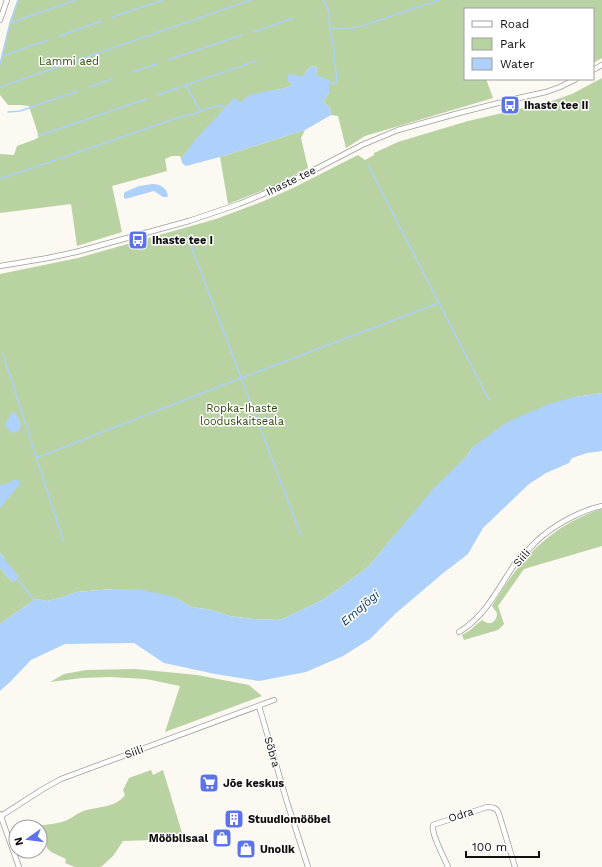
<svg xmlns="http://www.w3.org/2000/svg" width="602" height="867" font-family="'Work Sans',sans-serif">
  <rect width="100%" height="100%" fill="#fcf8f2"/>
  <g fill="#b8d2a2">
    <path d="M18,0H602V58L593,63V9H465V79H486L493,98L365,136L346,148L338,116L331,115L330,107L323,102L329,93L316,75L317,67L311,66L303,76L288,81L293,85C289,86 286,88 282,89C274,90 268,91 261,93C226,106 203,130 181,159L180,156H172L165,159L167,171L112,186L122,232L77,246L71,204L0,213V154L14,155L17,146L36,139L39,137L29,106L20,105H8L0,95V64L10,23Z"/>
    <path d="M602,78V393L575,397L473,447L466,457L389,542L368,567L340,588L322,600L285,618L278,620L253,619L229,616L212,610L191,607L178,599L113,589L76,592L63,597L47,601L38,599L34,600L0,624V568L12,582L3,556L0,553V274L78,258L216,219L264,201L293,188L358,155L365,160L374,155V153L398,142L468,121L549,102L572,94Z"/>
    <path d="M305,130L301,138L308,168L274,186L228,204L220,157Z"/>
    <path d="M602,509V546L524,569L498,606L504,624L498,630L464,640L462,635L469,631L482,620C489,626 497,623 497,613L492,606C499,595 506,583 514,573C535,544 567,519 602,509Z"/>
    <path d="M135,669L197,675L249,685L262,696L165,732L180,686L146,679L110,677L82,678L50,682L64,674L86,670Z"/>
    <path d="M151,770L153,775L163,770L182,833L153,840L123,841L113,856L101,867H75L65,863L66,859L51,852L47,848L40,826C48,824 57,824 65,821C71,819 76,814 81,812C95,806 115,809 125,795L123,790L129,778Z"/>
  </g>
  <g fill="#add1fa">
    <path d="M311,66L317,67L316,75L330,80L329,93L323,102L330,107L331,115L305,130L220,157L186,166L182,163L181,159L195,140L234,98L241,102L249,95L272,90L282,89L293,85L288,81V74L303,76Z"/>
    <path d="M153,184C160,184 167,188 168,196L167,197H163L154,191L125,199C123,196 124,194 125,192L139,186Z"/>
    <path d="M602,393V451L587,453L572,458L569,463L546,473L529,484L483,528L468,554L442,574L395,614L370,639L343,656L306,672L259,681L215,674L164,663L134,643L65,644L31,660L10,682L0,691V624L34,600L38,599L47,601L63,597L76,592L113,589H138L171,596L178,599L191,607L212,610L229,616L253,619L278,620L285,618L322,600L340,588L368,567L434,488L466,457L473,447L507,422L549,404L575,397Z"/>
    <path d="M15,412C19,419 22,422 20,430L16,432L12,433L5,426L6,423L11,414Z"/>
    <path d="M14,480H18L21,483L0,508V485L7,484Z"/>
    <path d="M0,553L19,577L15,581L12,582L0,568Z"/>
  </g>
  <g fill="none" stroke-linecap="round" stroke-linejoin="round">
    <g stroke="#add1fa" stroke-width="1.5">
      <path d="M323,0L328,9L330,16L329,19L330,33L333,44L335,53L334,57L337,80V82L333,84H330"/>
      <path d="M112,17L163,0"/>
      <path d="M10,23L76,0"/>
      <path d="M330,28L345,29L362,26L439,0"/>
      <path d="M254,32L293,18"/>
      <path d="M59,36L102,21"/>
      <path d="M2,56L48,40"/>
      <path d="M168,60L242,35"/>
      <path d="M0,64L10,23L18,0"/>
      <path d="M132,72L157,64"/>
      <path d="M186,85L190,94L193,97L197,106L201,111L220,105L225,108"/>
      <path d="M0,87L251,0"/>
      <path d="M89,87L112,79"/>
      <path d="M157,95L256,61"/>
      <path d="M8,112L20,111L78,91"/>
      <path d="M38,136L146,99"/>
      <path d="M368,165L489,400"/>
      <path d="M0,179L183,116L194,114L201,111"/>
      <path d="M188,238L301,535"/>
      <path d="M3,354L63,540"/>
      <path d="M36,458L241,378L439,303"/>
      <path d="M16,578L27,591L34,600"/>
    </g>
    <g stroke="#a09d98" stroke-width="6">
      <g id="minor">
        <path d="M0,20L7,0"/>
        <path d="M593,70L602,65"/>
        <path d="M0,266L48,258L76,252L189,221L239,204L261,195L314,170L362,145L398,130L459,113L514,99L546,92L560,87L576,79"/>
        <path d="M459,632C486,616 499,587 516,562C520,557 525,553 529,549C534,544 539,538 545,534C560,522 583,510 602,506"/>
        <path d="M259,706L287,802L308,867"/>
        <path d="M0,814L19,867"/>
        <path d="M1,816L43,789L61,779L274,700"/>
        <path d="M448,867C444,857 431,834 433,825L487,807C493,807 497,808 499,814L515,867"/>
      </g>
    </g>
    <use href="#minor" stroke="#fff" stroke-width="4.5"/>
  </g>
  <defs>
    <g id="bus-square" transform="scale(1)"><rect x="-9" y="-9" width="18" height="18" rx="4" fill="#5c73ea" stroke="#fff"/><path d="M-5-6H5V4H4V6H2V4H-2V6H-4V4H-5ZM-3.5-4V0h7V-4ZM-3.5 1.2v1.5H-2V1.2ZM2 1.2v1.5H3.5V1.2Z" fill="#fff"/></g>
    <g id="supermarket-square" transform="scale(1)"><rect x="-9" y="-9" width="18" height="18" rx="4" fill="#5c73ea" stroke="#fff"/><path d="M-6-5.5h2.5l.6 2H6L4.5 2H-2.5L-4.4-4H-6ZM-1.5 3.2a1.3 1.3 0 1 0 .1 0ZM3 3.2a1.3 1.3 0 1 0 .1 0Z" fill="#fff"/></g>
    <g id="building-square" transform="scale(1)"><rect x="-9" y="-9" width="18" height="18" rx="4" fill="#5c73ea" stroke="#fff"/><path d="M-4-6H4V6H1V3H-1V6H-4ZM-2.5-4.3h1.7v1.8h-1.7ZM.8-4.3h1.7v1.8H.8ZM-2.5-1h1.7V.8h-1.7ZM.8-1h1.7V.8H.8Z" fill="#fff"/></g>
    <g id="shop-square" transform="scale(1)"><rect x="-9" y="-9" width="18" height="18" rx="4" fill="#5c73ea" stroke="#fff"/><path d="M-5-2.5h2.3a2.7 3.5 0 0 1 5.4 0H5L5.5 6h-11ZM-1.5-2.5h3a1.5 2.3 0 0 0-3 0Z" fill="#fff"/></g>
  </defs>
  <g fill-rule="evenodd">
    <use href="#bus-square" x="510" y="105"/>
    <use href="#bus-square" x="138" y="240"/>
    <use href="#supermarket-square" x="209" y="783"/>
    <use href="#building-square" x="234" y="819"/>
    <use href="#shop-square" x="222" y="838"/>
    <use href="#shop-square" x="246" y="849"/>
  </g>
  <g text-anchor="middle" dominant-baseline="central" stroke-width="3" stroke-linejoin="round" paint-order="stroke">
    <g font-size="11" fill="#2d4909" stroke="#fff">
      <text x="69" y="61">Lammi aed</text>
      <text x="242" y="408">Ropka-Ihaste<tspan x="242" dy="13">looduskaitseala</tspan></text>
    </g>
    <g font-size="11" font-weight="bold" fill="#12100f" stroke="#fff" text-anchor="start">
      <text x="524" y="105">Ihaste tee II</text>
      <text x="152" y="240">Ihaste tee I</text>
      <text x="223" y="783">Jõe keskus</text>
      <text x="248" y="819">Stuudiomööbel</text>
      <text x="208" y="838" text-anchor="end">Mööblisaal</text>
      <text x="260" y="849">Unolik</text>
    </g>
    <g font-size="11" fill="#12100f" stroke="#fff">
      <text transform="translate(291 181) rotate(-26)">Ihaste tee</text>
      <text transform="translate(522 558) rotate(-49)">Siili</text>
      <text transform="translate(134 752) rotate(-20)">Siili</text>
      <text transform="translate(272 752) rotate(74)">Sõbra</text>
      <text transform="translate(461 815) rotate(-18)">Odra</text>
    </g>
    <g font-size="12" font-style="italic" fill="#00315e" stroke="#fff">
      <text transform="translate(360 608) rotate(-41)">Emajõgi</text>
    </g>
  </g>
  <rect x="464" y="8" width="130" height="72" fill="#ffffff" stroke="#a09f9f"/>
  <rect x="472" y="21" width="20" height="6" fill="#ffffff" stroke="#a09f9f"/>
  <text x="500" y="28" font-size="12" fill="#12100f">Road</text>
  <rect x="472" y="38" width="20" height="12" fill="#b8d2a2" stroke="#a09f9f"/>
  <text x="500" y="48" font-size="12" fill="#12100f">Park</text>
  <rect x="472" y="58" width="20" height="12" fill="#add1fa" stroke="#a09f9f"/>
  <text x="500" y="68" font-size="12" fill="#12100f">Water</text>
  <g transform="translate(28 839) rotate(256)"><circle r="19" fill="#ffffff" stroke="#a09f9f"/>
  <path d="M0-3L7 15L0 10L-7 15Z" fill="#5c73ea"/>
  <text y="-6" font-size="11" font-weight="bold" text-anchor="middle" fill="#12100f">N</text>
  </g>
  <path d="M466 851v6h73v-6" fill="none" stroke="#12100f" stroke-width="2"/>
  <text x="472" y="851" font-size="12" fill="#12100f" stroke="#ffffff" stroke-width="3" paint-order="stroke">100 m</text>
</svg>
